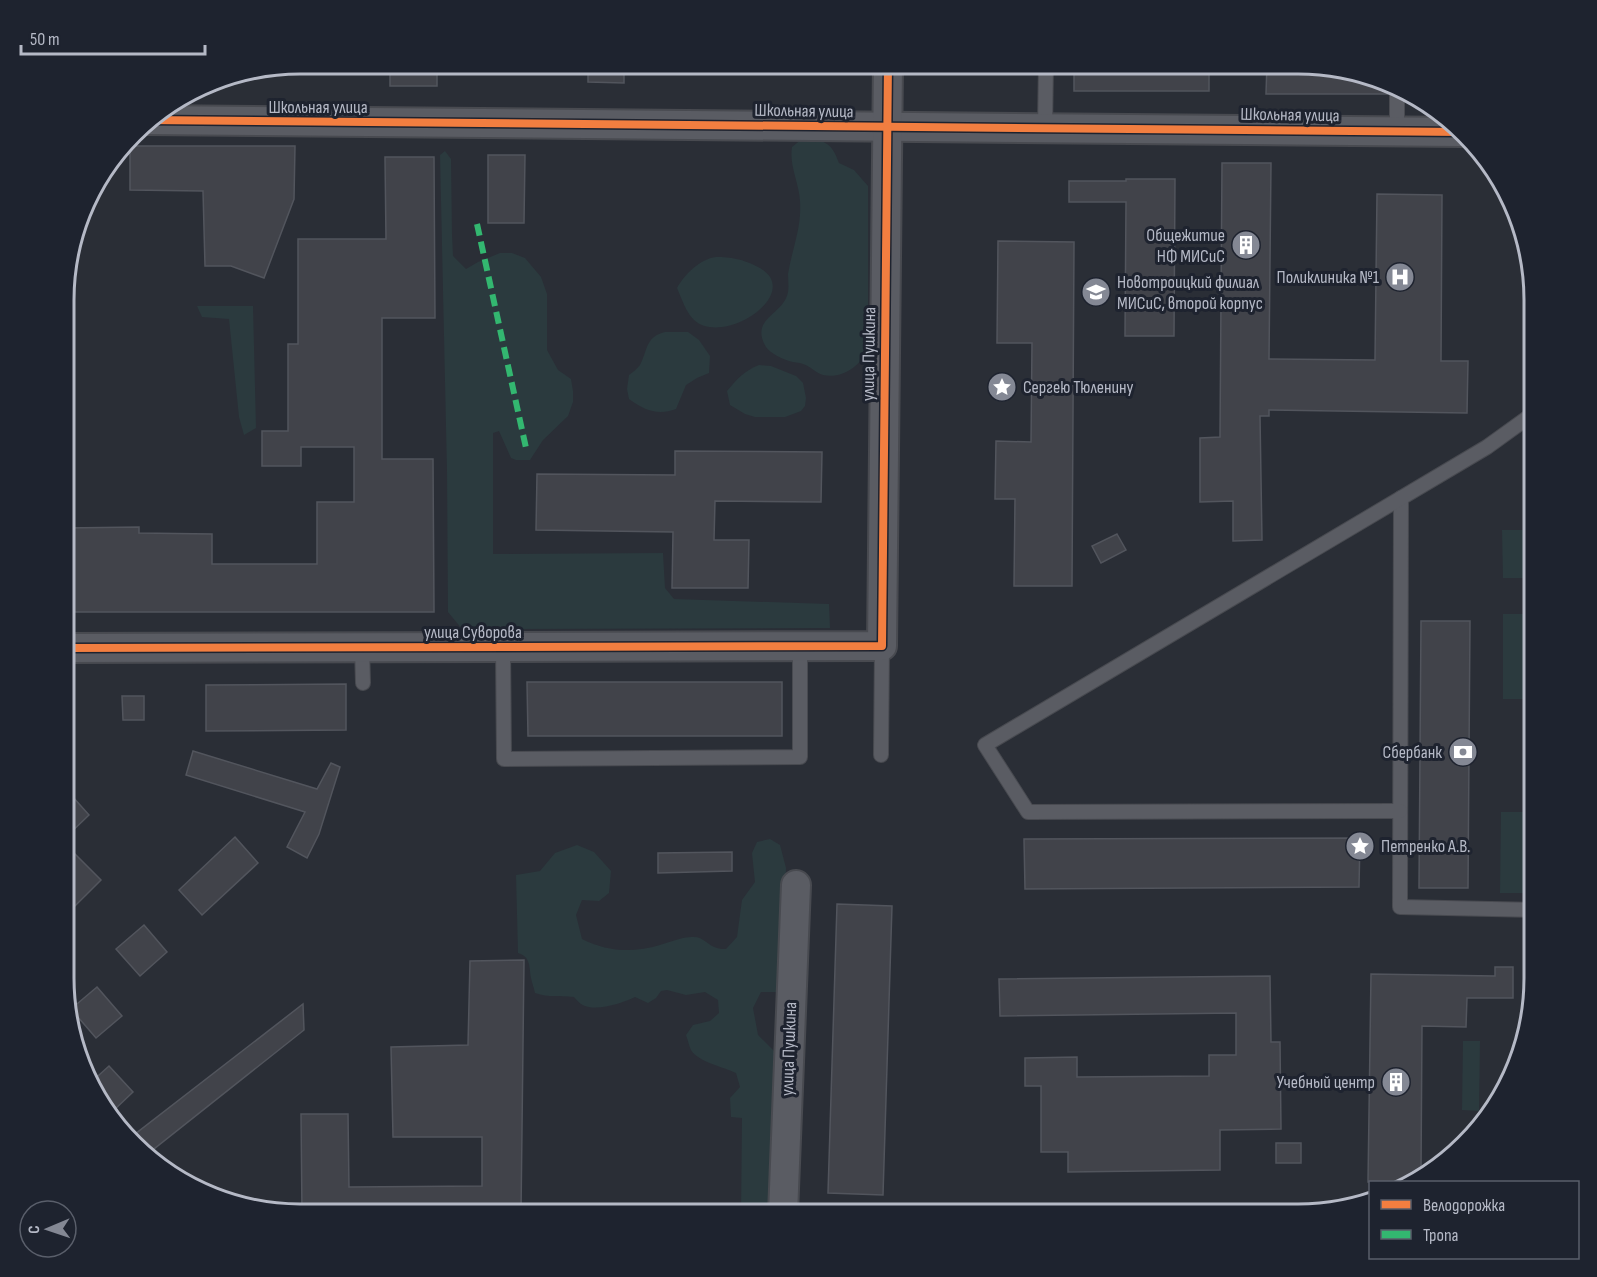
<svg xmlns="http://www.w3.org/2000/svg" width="1597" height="1277" font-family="'Sofia Sans Condensed',sans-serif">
  <rect width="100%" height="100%" fill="#2a2e36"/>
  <g fill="#2b3a3e">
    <path d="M812,136C829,145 832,144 839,163L854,170L868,186V350C859,367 842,379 823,375C816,373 810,366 803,364C799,362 794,363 789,361C782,359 770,353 766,347C749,318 784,315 788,292C789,286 788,280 788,274C792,249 802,227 800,201C799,182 789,166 792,147L802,139Z"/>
    <path d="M445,151L451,159L452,234L453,256L466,269L478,262L500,253H512L525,258L541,277L547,294V350L558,370L571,379L573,391V402L568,416L543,440L530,460H516L511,458L499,431L493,433V554L663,553L665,588L674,599L829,604L830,628L462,629L448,612L447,471L440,155Z"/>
    <path d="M716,257C731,257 742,259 756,266C808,290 725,348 694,320C685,311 682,299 677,288C685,274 700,259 716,257Z"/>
    <path d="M197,306H253L256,428L244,435L239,417L229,319L202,317Z"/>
    <path d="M665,332H688L699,340L710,356L709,373L697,378L686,385L676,409C658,416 644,410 629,399L627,389L629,375C633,372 637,369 640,365C648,350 645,337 665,332Z"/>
    <path d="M759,365L771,366L796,376L803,383L806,398L805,406L801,411L785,417H755L745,414L730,405L727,391C737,379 744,371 759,365Z"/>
    <path d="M1502,530H1534V578H1503Z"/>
    <rect x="1503" y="614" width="31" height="85"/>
    <path d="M1501,812H1534V893H1500Z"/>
    <path d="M770,839L780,845L786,868L782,992H761L753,1008L758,1035L778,1055L774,1214H741L742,1118L731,1117L730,1098L740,1087L736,1073C724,1067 698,1062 691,1050C689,1046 688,1040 686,1035L693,1025L710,1021L719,1013L718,1000L705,992L686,995L667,990L661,991L656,998L648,1003L635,997C622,1003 595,1013 581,1004C578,1002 576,999 574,997C558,995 550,998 535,993C534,988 532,983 531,978C529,967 531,957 518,953L516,875L540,871L555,853L577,845L594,852L611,871L609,893L599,901L582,900L576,915L582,939C608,952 633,953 660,945C670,942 682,937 692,937C703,936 707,945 717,948C720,949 723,949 726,949L737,937L742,900L755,882L752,853L757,842Z"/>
    <path d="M1463,1041H1480L1479,1111L1462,1110Z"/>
  </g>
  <g fill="#41434a" stroke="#52555d" stroke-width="1.5">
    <rect x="390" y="63" width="47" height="23"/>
    <path d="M588,63H624V83L588,82Z"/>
    <rect x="1074" y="63" width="135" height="28"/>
    <path d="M1267,63H1313L1388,81L1390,82L1388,94H1266Z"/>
    <path d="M130,146H295L294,199L264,278L231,266H205L203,191L130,190Z"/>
    <path d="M488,155H525L524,223H488Z"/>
    <path d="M385,157H434L435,318H382V459H433L434,612H64L65,528L139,527V533L212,534V564H317V502H354V447H301V466H262V431H288V344H298V239H386Z"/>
    <path d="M1222,163H1271L1269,359L1375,360L1377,194L1442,195L1441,361H1468L1467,413L1269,410V416H1260L1262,540L1233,541V501L1200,502V438L1220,437Z"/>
    <path d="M1126,179H1175L1174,336H1125L1126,202H1069V181H1126Z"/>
    <path d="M998,241L1074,242L1072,586H1014L1015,499H995L996,441L1031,442L1032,343H997Z"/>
    <path d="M675,451L822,452L821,502L715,501L714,540H749L748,588H672L673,532L536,530L537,474L675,475Z"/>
    <path d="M1117,534L1126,550L1101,563L1092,546Z"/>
    <path d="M1421,621H1470L1468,888H1419Z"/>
    <path d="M527,682H782V736H528Z"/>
    <path d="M346,684V730L206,731V685Z"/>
    <path d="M122,696H144V720H123Z"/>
    <path d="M193,751L317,789L331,763L340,767L319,834L307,858L287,847L305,812L186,775Z"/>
    <path d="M64,787L89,815L64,839Z"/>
    <path d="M235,837L258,863L202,915L179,890Z"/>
    <path d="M1360,838L1359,887L1025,889L1024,839Z"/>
    <path d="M64,843L101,880L75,906L64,894Z"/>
    <path d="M732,852V871L658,873V853Z"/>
    <path d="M837,904L892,906L883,1195L828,1193Z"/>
    <path d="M144,925L167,952L140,976L116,949Z"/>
    <path d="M524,960L521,1214H302L301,1114H348L349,1187L482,1186V1137H393L391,1047L468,1045L470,961Z"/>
    <path d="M1495,967H1513V998H1467L1466,1027L1422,1026L1421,1173L1407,1182H1368L1371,974L1495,976Z"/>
    <path d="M1270,976L1271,1042H1280L1281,1129L1220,1130V1170L1068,1172V1152H1041V1086H1025V1058L1077,1057V1077L1209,1076V1055H1236V1013L1000,1016L999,979Z"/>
    <path d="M97,987L122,1016L96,1038L71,1009Z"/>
    <path d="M303,1004L304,1030L145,1156L143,1155L130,1138Z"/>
    <path d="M109,1066L133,1092L111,1113L89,1084Z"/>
    <rect x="1276" y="1143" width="25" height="20"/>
  </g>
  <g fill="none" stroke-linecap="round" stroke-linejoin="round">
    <g stroke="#484a50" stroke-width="16">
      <g id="lane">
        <path d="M1045,128L1046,63"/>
        <path d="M1397,131V87"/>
        <path d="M1401,498L1400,907L1534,910"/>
        <path d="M503,647L504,759L800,757V646"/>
        <path d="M362,648L363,683"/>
        <path d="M881,755L882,646"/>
        <path d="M1400,811L1028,812L985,745L1487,447L1534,413"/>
      </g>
    </g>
    <g stroke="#484a50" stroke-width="32">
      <g id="street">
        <path d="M146,120L1461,132"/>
        <path d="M64,648L882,646L888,63"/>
        <path d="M783,1214L796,885"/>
      </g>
    </g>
    <use href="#lane" stroke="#5a5c63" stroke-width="14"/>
    <use href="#street" stroke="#5a5c63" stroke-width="28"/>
    <path stroke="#33b770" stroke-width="6" stroke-dasharray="12 6" stroke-linecap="butt" d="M477,224L526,448"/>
    <g stroke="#1e232f" stroke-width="11">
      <g id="cycleway">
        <path d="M146,120L1461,132"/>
        <path d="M64,648L882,646L888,63"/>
      </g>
    </g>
    <use href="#cycleway" stroke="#f27e40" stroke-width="8"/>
  </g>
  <defs>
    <g id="building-disc" transform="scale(1.5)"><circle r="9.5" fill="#848894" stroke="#1e232f"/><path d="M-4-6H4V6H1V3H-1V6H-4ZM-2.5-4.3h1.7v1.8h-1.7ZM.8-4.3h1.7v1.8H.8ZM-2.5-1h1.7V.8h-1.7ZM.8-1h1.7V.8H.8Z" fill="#fff"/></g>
    <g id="hospital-disc" transform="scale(1.5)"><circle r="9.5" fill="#848894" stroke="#1e232f"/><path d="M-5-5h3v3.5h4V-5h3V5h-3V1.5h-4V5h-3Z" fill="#fff"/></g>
    <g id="university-disc" transform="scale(1.5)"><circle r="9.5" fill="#848894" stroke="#1e232f"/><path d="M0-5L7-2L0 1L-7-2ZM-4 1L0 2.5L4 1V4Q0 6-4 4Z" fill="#fff"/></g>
    <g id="sight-disc" transform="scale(1.5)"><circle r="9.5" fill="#848894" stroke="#1e232f"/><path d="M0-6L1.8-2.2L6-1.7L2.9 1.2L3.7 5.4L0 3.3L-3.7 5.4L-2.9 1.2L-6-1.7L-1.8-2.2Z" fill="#fff"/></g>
    <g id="bank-disc" transform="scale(1.5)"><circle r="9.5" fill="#848894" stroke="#1e232f"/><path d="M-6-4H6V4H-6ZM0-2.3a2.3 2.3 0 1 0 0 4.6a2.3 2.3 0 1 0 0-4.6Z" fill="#fff"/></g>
  </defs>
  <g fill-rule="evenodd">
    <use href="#building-disc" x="1246" y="245"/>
    <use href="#hospital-disc" x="1400" y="277"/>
    <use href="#university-disc" x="1096" y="292"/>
    <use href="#sight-disc" x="1002" y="387"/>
    <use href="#bank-disc" x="1463" y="752"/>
    <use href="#sight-disc" x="1360" y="846"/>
    <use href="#building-disc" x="1396" y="1082"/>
  </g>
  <g text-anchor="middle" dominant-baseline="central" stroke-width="6" stroke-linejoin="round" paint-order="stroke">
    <g font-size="18" fill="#b5b9c6" stroke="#1e232f">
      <text x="318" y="107">Школьная улица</text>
      <text transform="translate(804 111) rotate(1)">Школьная улица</text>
      <text transform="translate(1290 115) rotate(1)">Школьная улица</text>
      <text transform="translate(869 354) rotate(-89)">улица Пушкина</text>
      <text x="473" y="632">улица Суворова</text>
      <text transform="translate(789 1049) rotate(-88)">улица Пушкина</text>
    </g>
    <g font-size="18" fill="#b5b9c6" stroke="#1e232f" text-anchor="end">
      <text x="1225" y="235">Общежитие<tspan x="1225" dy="21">НФ МИСиС</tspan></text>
      <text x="1379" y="277">Поликлиника №1</text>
      <text x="1117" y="282" text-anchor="start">Новотроицкий филиал<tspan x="1117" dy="21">МИСиС, второй корпус</tspan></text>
      <text x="1023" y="387" text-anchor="start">Сергею Тюленину</text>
      <text x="1442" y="752">Сбербанк</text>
      <text x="1381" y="846" text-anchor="start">Петренко А.В.</text>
      <text x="1375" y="1082">Учебный центр</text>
    </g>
  </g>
  <path d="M0 0H1597V1277H0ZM300 74H1298A226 226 0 0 1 1524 300V978A226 226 0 0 1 1298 1204H300A226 226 0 0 1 74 978V300A226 226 0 0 1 300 74Z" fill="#1e232f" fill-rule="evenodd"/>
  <path fill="none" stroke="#b5b9c6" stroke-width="3" d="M300 74H1298A226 226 0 0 1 1524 300V978A226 226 0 0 1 1298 1204H300A226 226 0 0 1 74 978V300A226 226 0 0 1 300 74Z"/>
  <rect x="1369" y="1181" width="210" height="78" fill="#1e232f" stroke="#5a5f6b" stroke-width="1.5"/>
  <rect x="1381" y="1200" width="30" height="9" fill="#f27e40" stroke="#5a5f6b" stroke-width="1.5"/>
  <text x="1423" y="1211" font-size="18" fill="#b5b9c6">Велодорожка</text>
  <rect x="1381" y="1230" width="30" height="9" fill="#33b770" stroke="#5a5f6b" stroke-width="1.5"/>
  <text x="1423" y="1241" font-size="18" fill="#b5b9c6">Тропа</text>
  <g transform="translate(48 1229) rotate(268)"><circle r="28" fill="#1e232f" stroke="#5a5f6b" stroke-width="1.5"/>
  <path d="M0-4.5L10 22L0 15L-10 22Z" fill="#848894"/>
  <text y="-9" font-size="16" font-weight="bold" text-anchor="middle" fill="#b5b9c6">С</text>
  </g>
  <path d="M21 45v9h184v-9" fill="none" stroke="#b5b9c6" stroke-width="3"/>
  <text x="30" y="45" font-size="18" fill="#b5b9c6" stroke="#1e232f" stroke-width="4.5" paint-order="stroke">50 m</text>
</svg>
